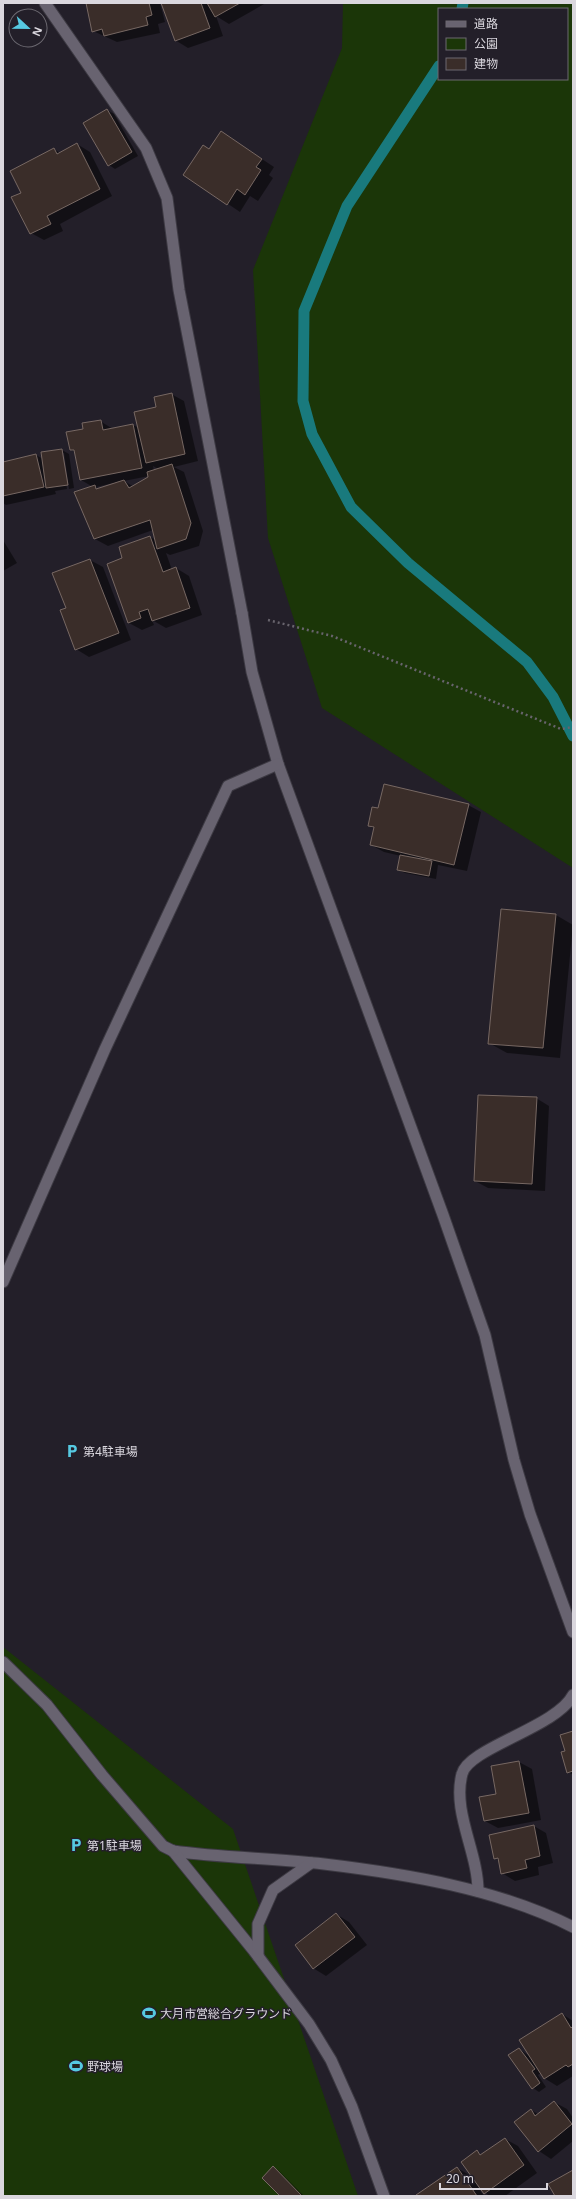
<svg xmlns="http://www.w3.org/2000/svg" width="576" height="2199" font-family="'Noto Sans','Noto Sans JP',sans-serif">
  <rect width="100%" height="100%" fill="#231f29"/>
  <g fill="#1b3608" fill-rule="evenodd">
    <path d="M343,3H573V868L322,708L268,538L253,270L342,48ZM439,9H567V79H439Z"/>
    <path d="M3,1647L233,1829L358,2196H3Z"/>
  </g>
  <g fill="#0007" fill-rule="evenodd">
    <path d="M87,3H160L165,22L158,24L160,33L117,42L93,31Z"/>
    <path d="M162,3H266L229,24L216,16L223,36L188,48L175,40Z"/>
    <path d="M107,110L114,114L138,156L115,169L109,165Z"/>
    <path d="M221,132L274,167L269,175L273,178L258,201L250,196L240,212L185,175L209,149Z"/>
    <path d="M77,144L90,152L112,196L60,224L63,231L44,240L31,233L22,193L54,149L60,153Z"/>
    <path d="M171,394L184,401L198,461L174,467L184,472L203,531L199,546L170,555L166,553L172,570L176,568L189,576L202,615L166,628L152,620L154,625L142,630L129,623L123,559L150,537L156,540L153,530L108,546L95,539L93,487L81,480L75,452L71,450L84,430L100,421L113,429L133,425L139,428ZM153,466L158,469L154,471ZM149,476V478L134,487L124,481ZM114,483L100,489L96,487Z"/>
    <path d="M62,450L69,454L74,488L69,489L64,453H62L67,489L55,491L56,494L6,505L3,503V463L36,455L43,459L42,453Z"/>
    <path d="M3,540L17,563L3,571Z"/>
    <path d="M90,560L103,567L131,640L89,657L76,649L67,608Z"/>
    <path d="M468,805L481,812L467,871L438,865L436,879L405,873L398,870L401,856L384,852L371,845L374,829L369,826L379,809Z"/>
    <path d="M556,915L573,925L560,1058L507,1053L489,1043Z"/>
    <path d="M536,1098L549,1106L545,1191L488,1188L475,1181Z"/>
    <path d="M573,1732V1775L568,1772L566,1752Z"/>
    <path d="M519,1762L532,1769L541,1820L498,1828L485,1821L497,1795Z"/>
    <path d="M534,1826L546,1833L553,1863L538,1867L539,1875L515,1881L502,1873L499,1861L495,1858Z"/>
    <path d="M336,1914L349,1922L367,1945L326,1976L313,1968Z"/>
    <path d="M562,2014L573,2021V2076L557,2086L544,2078L541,2073L538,2075L546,2087L539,2092L533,2088L519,2049L531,2057Z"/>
    <path d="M554,2102L567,2109L573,2118V2141L551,2159L539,2151L531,2110L538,2114Z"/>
    <path d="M505,2139L518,2146L537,2173L505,2196H489L481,2188L479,2189L484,2196H418L457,2168L473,2177L477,2152L482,2155Z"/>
    <path d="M273,2167L279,2171L304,2196H281Z"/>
  </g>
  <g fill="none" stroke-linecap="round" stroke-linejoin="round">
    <g stroke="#197a7d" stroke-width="11">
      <path d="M462,9L463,3"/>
      <path d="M439,66L347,206L304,311L303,401L312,434L351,507L408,563L527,662L553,697L573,736"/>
    </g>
  </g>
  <g fill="#3a2d29" stroke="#776863">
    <path d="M86,3H149L152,15L146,17L148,25L104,36L102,29L92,32Z"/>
    <path d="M161,3H201L210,28L175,41Z"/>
    <path d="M207,3H240L215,17Z"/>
    <path d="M107,109L132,152L108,166L83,123Z"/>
    <path d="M221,131L262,159L256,167L261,170L245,195L237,189L227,205L183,175L203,145L209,149Z"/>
    <path d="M77,143L100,189L47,216L51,224L30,234L11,197L21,193L10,171L54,148L57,154Z"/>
    <path d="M172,393L185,454L146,463L134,412L156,407L154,397Z"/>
    <path d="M101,420L103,430L133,424L142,468L80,480L74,450H70L66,432L83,429L82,423Z"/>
    <path d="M62,449L68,485L46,488L41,452Z"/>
    <path d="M36,454L44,487L3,496V462Z"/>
    <path d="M172,464L191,523L186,539L157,549L150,520L94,539L74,492L95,485L96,489L124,480L129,488L148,477L147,472Z"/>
    <path d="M150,536L163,572L176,567L190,608L152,621L148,609L139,612L141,618L128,623L107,564L122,558L119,547Z"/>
    <path d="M90,559L119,633L75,650L60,610L66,608L52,573Z"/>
    <path d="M384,784L469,804L454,865L370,845L374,827L368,826L372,807L378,808Z"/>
    <path d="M400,855L432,861L429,876L397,870Z"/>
    <path d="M501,909L556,914L543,1048L488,1044Z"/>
    <path d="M478,1095L537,1097L532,1184L474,1181Z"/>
    <path d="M573,1731V1771L567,1773L561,1752L565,1751L560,1735Z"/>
    <path d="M519,1761L529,1813L484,1821L479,1797L496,1794L491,1766Z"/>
    <path d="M534,1825L540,1856L525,1860L527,1868L501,1874L498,1858L494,1859L489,1835Z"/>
    <path d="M336,1913L355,1937L313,1969L295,1945Z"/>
    <path d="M562,2013L571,2028L573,2026V2064L568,2067L566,2065L544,2079L519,2040Z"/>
    <path d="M519,2048L535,2069L532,2071L540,2083L532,2089L508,2055Z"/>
    <path d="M554,2101L572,2124L538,2152L514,2122L531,2109L535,2116Z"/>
    <path d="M505,2138L524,2165L484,2194L461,2162L477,2150L480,2155Z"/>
    <path d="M273,2166L302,2196H280L262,2178Z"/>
    <path d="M457,2167L477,2196H417L416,2195Z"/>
    <path d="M573,2170V2196H555L548,2184Z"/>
  </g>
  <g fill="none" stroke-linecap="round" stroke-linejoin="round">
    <g stroke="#3d3a43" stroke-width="13">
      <path id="service" d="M45,3L146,148L167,198L179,290L242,613"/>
    </g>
    <g stroke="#3d3a43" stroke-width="13">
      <g id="minor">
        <path d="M242,613L252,672L278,764L443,1215L485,1335L514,1460L530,1514L573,1632"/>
        <path d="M3,1282L105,1049L228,786L278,764"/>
        <path d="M173,1851C223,1858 274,1858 324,1864C407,1874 498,1889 573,1927"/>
        <path d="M173,1851L254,1951L309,2024L331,2060L352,2107L384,2196"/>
        <path d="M478,1891C478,1852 452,1812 462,1774C468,1748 557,1727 573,1695"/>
        <path d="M258,1956V1924L273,1890L311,1863"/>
      </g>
    </g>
    <g stroke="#3d3a43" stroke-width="13">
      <path id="tertiary" d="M3,1662L47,1705L102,1775L163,1846L173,1851"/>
    </g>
    <path stroke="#68646d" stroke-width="2.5" stroke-dasharray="2 3" stroke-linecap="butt" d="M268,620L332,636L561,729L573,727"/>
    <use href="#service" stroke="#686370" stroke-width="11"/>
    <use href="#minor" stroke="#686370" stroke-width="11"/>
    <use href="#tertiary" stroke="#686370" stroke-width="11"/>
  </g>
  <defs>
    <g id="parking-bare" transform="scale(1.08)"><path d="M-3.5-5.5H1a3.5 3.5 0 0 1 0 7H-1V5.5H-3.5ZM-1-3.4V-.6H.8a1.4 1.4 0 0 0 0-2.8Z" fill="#56c9e1" stroke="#231f29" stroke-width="2.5" paint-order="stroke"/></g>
    <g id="stadium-bare" transform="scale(1.08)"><path d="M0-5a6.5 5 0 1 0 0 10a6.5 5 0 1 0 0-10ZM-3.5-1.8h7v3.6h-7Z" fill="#56c9e1" stroke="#231f29" stroke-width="2.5" paint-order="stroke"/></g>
  </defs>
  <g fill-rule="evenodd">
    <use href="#parking-bare" x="72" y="1451"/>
    <use href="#parking-bare" x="76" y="1845"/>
    <use href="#stadium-bare" x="149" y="2013"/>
    <use href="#stadium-bare" x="76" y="2066"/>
  </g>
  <g text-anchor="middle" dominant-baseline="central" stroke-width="3" stroke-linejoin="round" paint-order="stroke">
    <g font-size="12" fill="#dad7de" stroke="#231f29" text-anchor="start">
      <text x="83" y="1451">第4駐車場</text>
      <text x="87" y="1845">第1駐車場</text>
      <text x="160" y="2013">大月市営総合グラウンド</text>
      <text x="87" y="2066">野球場</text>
    </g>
  </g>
  <rect width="576" height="2199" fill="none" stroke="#dad7de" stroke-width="8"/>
  <rect x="438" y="8" width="130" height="72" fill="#231f29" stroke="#6c6971"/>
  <rect x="446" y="21" width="20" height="6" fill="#686370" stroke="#6c6971"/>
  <text x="474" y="28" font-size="12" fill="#dad7de">道路</text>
  <rect x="446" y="38" width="20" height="12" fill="#1b3608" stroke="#6c6971"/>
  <text x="474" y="48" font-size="12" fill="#dad7de">公園</text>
  <rect x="446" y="58" width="20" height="12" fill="#3a2d29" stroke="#6c6971"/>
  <text x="474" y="68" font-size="12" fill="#dad7de">建物</text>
  <g transform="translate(28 28) rotate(112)"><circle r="19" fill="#231f29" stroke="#6c6971"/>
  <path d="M0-3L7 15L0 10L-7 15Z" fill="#56c9e1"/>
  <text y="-6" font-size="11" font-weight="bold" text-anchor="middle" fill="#dad7de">N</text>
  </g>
  <path d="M440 2183v6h107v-6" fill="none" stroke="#dad7de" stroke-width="2"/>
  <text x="446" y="2183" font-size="12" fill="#dad7de" stroke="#231f29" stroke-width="3" paint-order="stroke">20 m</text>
</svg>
